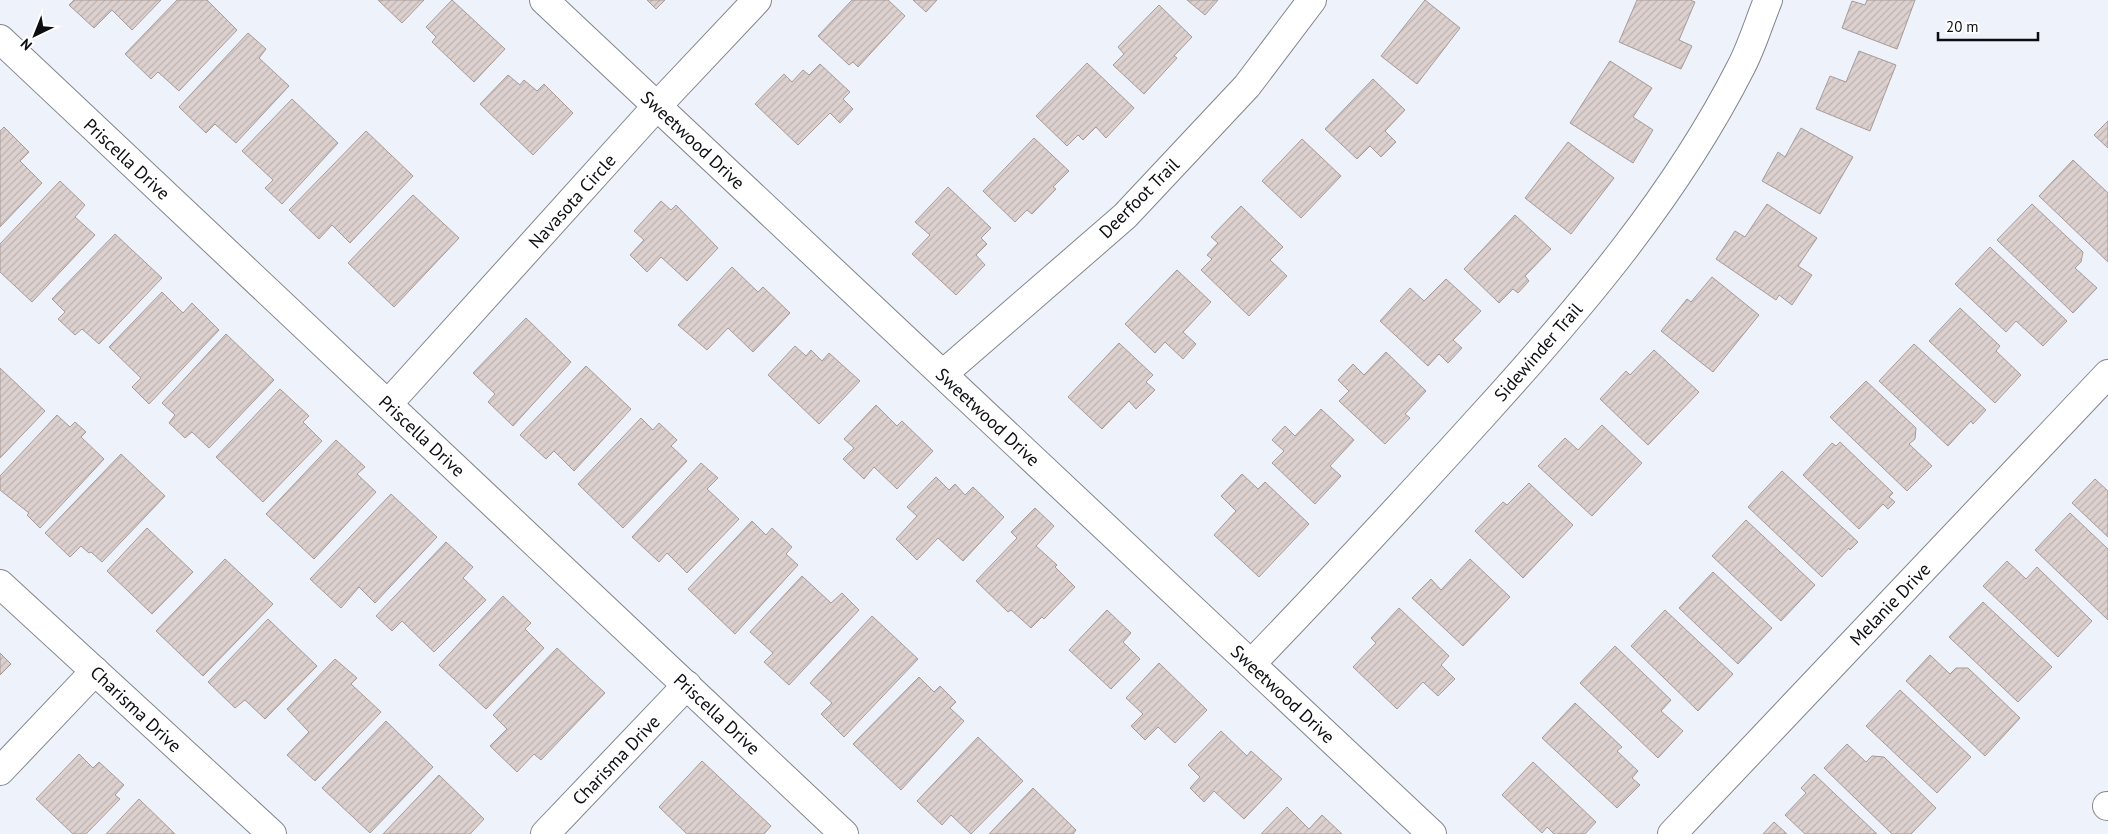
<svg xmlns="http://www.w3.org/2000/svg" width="2108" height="834" font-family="'PT Sans',sans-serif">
  <defs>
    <pattern id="building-hatch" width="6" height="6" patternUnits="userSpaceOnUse" patternTransform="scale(1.25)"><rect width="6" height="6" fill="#dcd1ce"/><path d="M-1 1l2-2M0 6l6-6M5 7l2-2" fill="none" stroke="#bcb2b0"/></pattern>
  </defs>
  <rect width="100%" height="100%" fill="#eef2fb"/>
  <g fill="url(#building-hatch)" stroke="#a69b98">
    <path d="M74,0H161L132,30L112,10L94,28L69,5Z"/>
    <path d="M177,0H207L237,30L179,91L158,72L151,79L125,54Z"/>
    <path d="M378,0H424L402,23Z"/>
    <path d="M452,0L505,49L474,82L432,42L436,37L426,27Z"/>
    <path d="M647,0H665L656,9Z"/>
    <path d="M852,0H888L905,16L858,67L853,62L849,65L818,36Z"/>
    <path d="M913,0H937L926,12Z"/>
    <path d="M1187,0H1218L1205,15Z"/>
    <path d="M1425,0L1460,28L1417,84L1381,56Z"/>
    <path d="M1637,0H1690L1695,2L1679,40L1692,46L1681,69L1619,42Z"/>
    <path d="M1867,0H1915L1897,49L1842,28L1852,1L1865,5Z"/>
    <path d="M1159,5L1192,37L1174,56L1177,58L1144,94L1113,65L1124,54L1118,47Z"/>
    <path d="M248,33L266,49L259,58L289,86L236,143L215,124L206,133L179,107Z"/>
    <path d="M1859,51L1896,65L1870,131L1816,109L1830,76L1846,82Z"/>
    <path d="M1610,61L1652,88L1633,117L1653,130L1633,163L1570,123Z"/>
    <path d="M1087,63L1134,108L1106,138L1096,127L1083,140L1078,135L1067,146L1036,116Z"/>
    <path d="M820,64L850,92L843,99L853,109L840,123L830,113L798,145L755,104L784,74L792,82L803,70L809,75Z"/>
    <path d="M508,75L520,85L524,80L537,91L544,84L573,113L533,155L480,104Z"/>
    <path d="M1373,79L1405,110L1385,131L1396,142L1381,157L1370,146L1357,159L1325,129Z"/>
    <path d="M292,99L338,143L282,204L265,188L273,180L242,151Z"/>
    <path d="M2108,121V148L2094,135Z"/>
    <path d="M4,127L29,152L20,161L42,183L0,227V131Z"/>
    <path d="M1801,128L1853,157L1820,214L1762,181L1778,152L1785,157Z"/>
    <path d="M366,131L413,176L350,243L332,225L319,239L289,210Z"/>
    <path d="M1034,138L1069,171L1053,187L1056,189L1032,214L1027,210L1015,222L983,191Z"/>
    <path d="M1302,139L1341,176L1301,218L1262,181Z"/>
    <path d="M1568,142L1614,178L1571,234L1525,198Z"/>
    <path d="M2073,160L2108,193V262L2039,196Z"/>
    <path d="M60,181L85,205L75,217L95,235L32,302L0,272V244Z"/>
    <path d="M948,187L991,228L981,238L987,244L976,255L985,265L956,295L912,254L930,235L915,222Z"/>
    <path d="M413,195L459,238L394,307L348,263Z"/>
    <path d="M661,201L671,210L676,205L718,248L687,281L661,257L647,272L630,255L644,240L634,231Z"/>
    <path d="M1767,204L1817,238L1798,266L1812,275L1792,305L1779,295L1776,300L1716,259L1735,231L1745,237Z"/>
    <path d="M2032,204L2083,252L2081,262L2075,268L2097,288L2073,313L1997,240Z"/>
    <path d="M1241,206L1283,247L1270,260L1287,276L1249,316L1201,270L1212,259L1207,255L1218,243L1211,237Z"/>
    <path d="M1515,215L1551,249L1525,276L1529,281L1518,293L1513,289L1499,303L1464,269Z"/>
    <path d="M115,234L162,278L99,344L82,329L75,335L58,319L65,312L52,299Z"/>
    <path d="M1990,247L2067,321L2043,346L2016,321L2006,332L1955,284Z"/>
    <path d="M732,267L758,292L763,287L790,313L753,352L728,328L707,350L678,325Z"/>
    <path d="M1177,270L1211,302L1183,332L1196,344L1183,359L1165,342L1155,353L1125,324Z"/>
    <path d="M1712,277L1759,315L1713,372L1661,331L1687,299L1691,302Z"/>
    <path d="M1446,279L1481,311L1453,340L1462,348L1448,363L1439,354L1428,366L1380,321L1410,288L1424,301Z"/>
    <path d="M162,292L183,313L192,303L219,330L149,404L132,387L141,378L109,347Z"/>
    <path d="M1960,308L2000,346L1996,351L2021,375L1995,403L1929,341Z"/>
    <path d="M526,318L571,362L513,426L488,402L495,394L473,373Z"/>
    <path d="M226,334L274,380L209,448L192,432L185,438L169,423L175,415L162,403Z"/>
    <path d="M1119,343L1153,375L1146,382L1155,390L1136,409L1129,401L1102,429L1068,397Z"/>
    <path d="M1914,344L1986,410L1973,424L1971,421L1948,446L1879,381Z"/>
    <path d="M795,346L806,356L811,350L822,361L829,353L860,381L819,424L768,375Z"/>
    <path d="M1654,350L1699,392L1648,445L1600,399L1626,371L1630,375Z"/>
    <path d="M1386,352L1426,391L1405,414L1410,418L1385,444L1339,401L1349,391L1338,380L1353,364L1364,375Z"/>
    <path d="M586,366L631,409L574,471L554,451L546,459L520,435Z"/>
    <path d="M0,368L45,411L0,458Z"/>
    <path d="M1866,381L1916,428L1915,439L1909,444L1932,466L1907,491L1830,417Z"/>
    <path d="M280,389L309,416L303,422L322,441L263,502L216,457Z"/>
    <path d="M876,405L897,426L902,421L933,451L897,489L874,467L864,479L843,459L854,448L844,439Z"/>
    <path d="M1321,409L1354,440L1330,466L1341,476L1315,504L1272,463L1284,451L1272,440L1285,426L1295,436Z"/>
    <path d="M57,415L70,427L75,422L86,432L81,437L104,459L40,528L27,515L29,513L0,490V476Z"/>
    <path d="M641,418L653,430L659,423L677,440L671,446L687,461L623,528L578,484Z"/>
    <path d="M1602,425L1642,463L1592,516L1538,466L1565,438L1578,450Z"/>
    <path d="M336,440L365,467L357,474L376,492L314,559L266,514Z"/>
    <path d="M1840,442L1893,493L1889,497L1895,502L1888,509L1883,504L1859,529L1803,475L1832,443L1836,446Z"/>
    <path d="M121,454L165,496L102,562L91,552L89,553L81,546L70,557L45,533Z"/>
    <path d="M701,463L718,478L707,489L739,519L687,573L667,553L659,562L632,537Z"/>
    <path d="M1782,471L1858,542L1850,550L1849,548L1822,577L1748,507Z"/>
    <path d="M1242,474L1258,489L1265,482L1309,524L1259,577L1214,535L1236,511L1221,496Z"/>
    <path d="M936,477L949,490L955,484L965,495L973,487L1004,517L963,561L938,538L917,560L896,539L917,516L907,507Z"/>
    <path d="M2095,479L2108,491V537L2072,503Z"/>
    <path d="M1529,483L1573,525L1523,578L1475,531L1503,502L1507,505Z"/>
    <path d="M391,494L437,537L375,603L359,587L341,608L310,579Z"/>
    <path d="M1035,508L1054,526L1036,546L1057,565L1055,567L1075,587L1044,619L1042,617L1031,628L1011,610L1008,612L976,581L1017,538L1011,532Z"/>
    <path d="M2070,513L2108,549V620L2035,550Z"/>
    <path d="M1746,520L1815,585L1781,621L1712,556Z"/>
    <path d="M752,521L766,535L772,528L792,547L786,554L798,565L735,634L688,589Z"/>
    <path d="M147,528L193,572L152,614L107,571Z"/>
    <path d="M446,542L473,567L463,578L486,600L434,652L402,621L392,631L376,616Z"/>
    <path d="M225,559L273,604L203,676L156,631Z"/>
    <path d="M1470,559L1510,597L1463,646L1412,598L1431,579L1441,590Z"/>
    <path d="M2007,561L2026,579L2037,567L2092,621L2058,657L1983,586Z"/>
    <path d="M1713,572L1772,628L1738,664L1679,608Z"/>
    <path d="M802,576L831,603L842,593L859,610L789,685L764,662L773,653L750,632Z"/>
    <path d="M503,596L531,623L525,629L544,648L486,709L439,665Z"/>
    <path d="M1983,602L2052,667L2018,702L1949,637Z"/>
    <path d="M1399,608L1449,656L1441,665L1455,679L1438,696L1423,682L1397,709L1353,667L1376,643L1371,638Z"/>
    <path d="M1107,610L1131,633L1123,642L1140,659L1111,689L1069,650Z"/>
    <path d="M1665,610L1733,674L1698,711L1631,646Z"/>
    <path d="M872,616L918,659L844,737L821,714L832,703L810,683Z"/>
    <path d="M268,619L317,666L265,719L245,700L235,708L208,682Z"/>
    <path d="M1615,646L1671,700L1661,711L1683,731L1658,758L1580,683Z"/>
    <path d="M557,648L605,693L541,760L534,754L517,772L490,746L507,729L493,715Z"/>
    <path d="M0,653L11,664L0,675Z"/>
    <path d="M1930,655L1950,674L1956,668H1968L2020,718L1985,756L1906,681Z"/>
    <path d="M335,659L357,678L351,684L381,712L315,781L287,755L309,732L287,709Z"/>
    <path d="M1159,663L1207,710L1175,743L1158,727L1145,740L1131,726L1143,714L1126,698Z"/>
    <path d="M919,677L934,692L940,686L956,702L950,708L964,721L901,790L853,744Z"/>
    <path d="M1900,690L1971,757L1937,793L1866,726Z"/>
    <path d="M1575,703L1622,747L1617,751L1638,771L1632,778L1640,785L1617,808L1542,738Z"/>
    <path d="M386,721L433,767L370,833L322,788Z"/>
    <path d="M1221,731L1247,756L1251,751L1282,779L1244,819L1214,791L1204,802L1190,788L1200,777L1188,765Z"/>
    <path d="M978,737L1023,781L971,834L951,815L942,825L917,801Z"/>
    <path d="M1847,744L1866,762L1872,756L1884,757L1936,808L1911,834H1892L1824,768Z"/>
    <path d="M79,754L93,768L99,762L124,785L115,795L120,799L86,834H73L36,799Z"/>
    <path d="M702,761L771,826L764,834H687L659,807Z"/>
    <path d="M1533,762L1596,822L1585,834H1554L1547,827L1542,833L1502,795Z"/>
    <path d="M1814,774L1877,834H1805L1785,815L1806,793L1801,788Z"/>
    <path d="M439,775L484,819L470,834H383Z"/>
    <path d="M1033,788L1076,830L1073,834H989Z"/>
    <path d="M139,799L175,834H106Z"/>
    <path d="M1287,807L1309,829L1322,815L1342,834H1261Z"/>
    <path d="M1774,822L1787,834H1763Z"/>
  </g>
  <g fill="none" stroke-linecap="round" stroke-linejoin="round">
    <g stroke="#82858e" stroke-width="30">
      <g id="street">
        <path d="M544,0L1432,834"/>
        <path d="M0,39L844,834"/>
        <path d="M943,374L1125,216L1247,86L1312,0"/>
        <path d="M388,404L657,106L757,0"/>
        <path d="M0,584L272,834"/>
        <path d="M1251,664C1330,582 1407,499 1483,415C1580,308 1675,197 1741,67C1752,46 1759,22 1768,0"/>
        <path d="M0,771L95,671"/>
        <path d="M2107,806H2108"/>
        <path d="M545,834L687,685"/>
        <path d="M1672,834L2108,374"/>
      </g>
    </g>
    <use href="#street" stroke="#fff" stroke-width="28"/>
  </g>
  <g text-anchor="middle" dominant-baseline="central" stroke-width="4" stroke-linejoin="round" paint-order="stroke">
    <g font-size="18" fill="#0c0d10" stroke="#fff">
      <text transform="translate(693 140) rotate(43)">Sweetwood Drive</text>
      <text transform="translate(127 159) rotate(43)">Priscella Drive</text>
      <text transform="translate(1139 198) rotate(-45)">Deerfoot Trail</text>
      <text transform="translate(572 201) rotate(-48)">Navasota Circle</text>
      <text transform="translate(1538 352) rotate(-49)">Sidewinder Trail</text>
      <text transform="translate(988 417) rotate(43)">Sweetwood Drive</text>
      <text transform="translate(422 436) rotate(43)">Priscella Drive</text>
      <text transform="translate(1890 604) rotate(-46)">Melanie Drive</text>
      <text transform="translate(1283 694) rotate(43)">Sweetwood Drive</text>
      <text transform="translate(136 709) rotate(43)">Charisma Drive</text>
      <text transform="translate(717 714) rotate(43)">Priscella Drive</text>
      <text transform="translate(616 760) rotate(-46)">Charisma Drive</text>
    </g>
  </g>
  <g transform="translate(35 35) rotate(223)" stroke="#ffffff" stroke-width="4" paint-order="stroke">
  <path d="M0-4L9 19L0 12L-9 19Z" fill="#0c0d10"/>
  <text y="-8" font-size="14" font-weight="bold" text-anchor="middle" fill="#0c0d10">N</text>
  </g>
  <path d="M1938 32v8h100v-8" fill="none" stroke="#0c0d10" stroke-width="2.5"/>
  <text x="1946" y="32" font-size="15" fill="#0c0d10" stroke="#ffffff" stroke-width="4" paint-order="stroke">20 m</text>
</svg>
